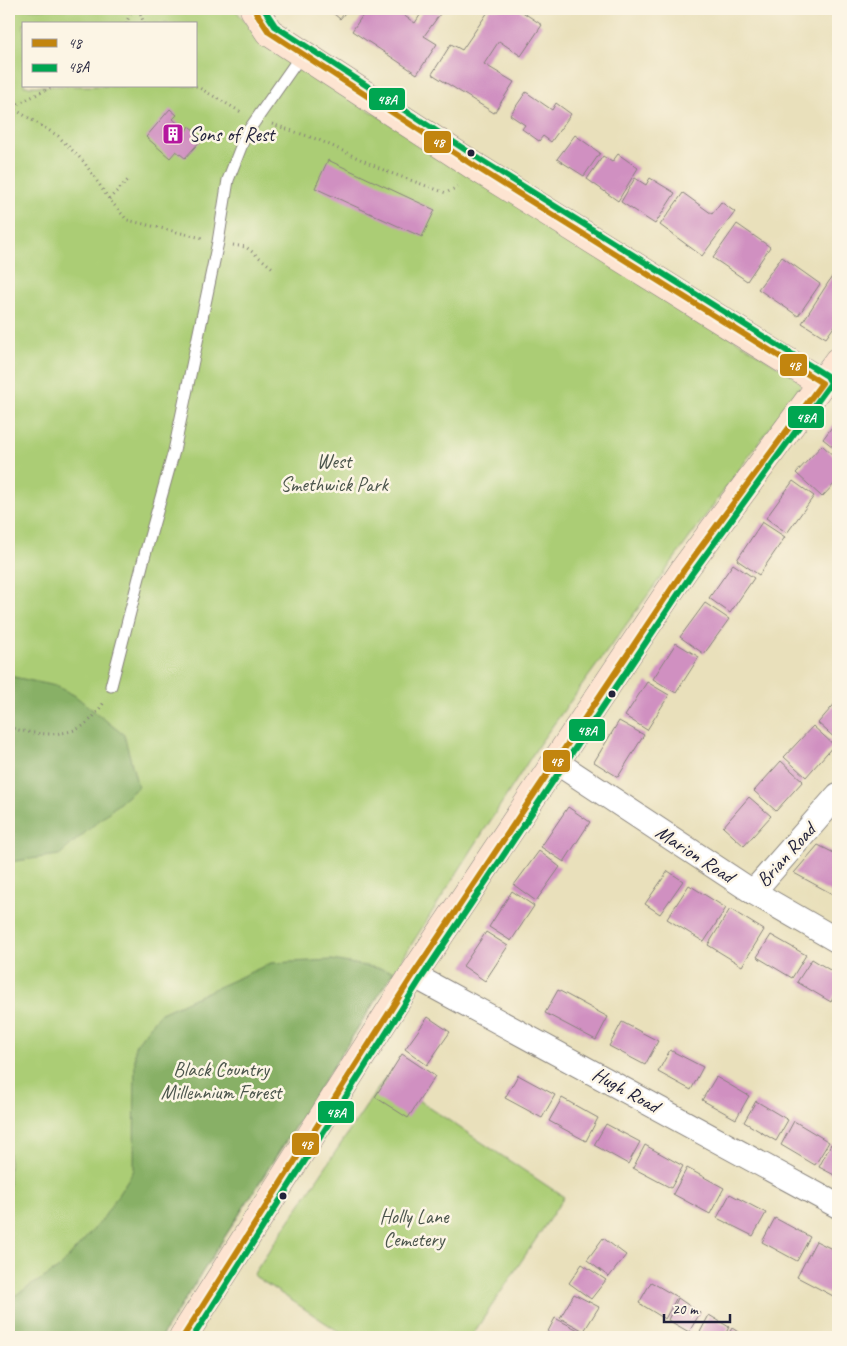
<svg xmlns="http://www.w3.org/2000/svg" width="847" height="1346" font-family="Caveat,sans-serif">
  <rect width="100%" height="100%" fill="#fcf5e5"/>
  <filter id="ink" filterUnits="userSpaceOnUse"><feTurbulence type="fractalNoise" baseFrequency=".02" numOctaves="2"/><feDisplacementMap in="SourceGraphic" scale="10" xChannelSelector="R" yChannelSelector="G"/><feConvolveMatrix kernelMatrix="1 2 1 2 8 2 1 2 1" color-interpolation-filters="sRGB"/></filter>
  <filter id="wash" filterUnits="userSpaceOnUse"><feTurbulence type="fractalNoise" baseFrequency=".0096" numOctaves="4" result="noise"/><feDisplacementMap in="SourceGraphic" scale="20" xChannelSelector="R" yChannelSelector="G"/><feGaussianBlur stdDeviation="1.12" result="paint"/><feColorMatrix in="noise" values="0 0 0 0 0 0 0 0 0 0 0 0 0 0 0 0 0 1.4 0 .05"/><feComposite in="paint" operator="in"/></filter>
  <g filter="url(#wash)">
    <rect width="100%" height="100%" fill="#e9e0bb"/>
    <g fill="#abcd75" stroke="#667858" fill-rule="evenodd">
      <path d="M9,9H235L262,43L803,382L540,743L161,1337H9ZM24,24H196V86H24Z"/>
      <path d="M385,1078L564,1197L471,1337H347L253,1275Z"/>
    </g>
    <g fill="#88b066" stroke="#556950">
      <path d="M9,676L56,686L74,695L124,735L138,787L59,855L9,862Z"/>
      <path d="M332,960L394,971L161,1337H9V1299L58,1269L102,1220L134,1170L135,1046L159,1014L271,963Z"/>
    </g>
    <g id="blocks">
      <g fill="#d090c1">
        <path d="M328,9H348L340,19Z"/>
        <path d="M367,9H394L415,23L424,9H433L440,14L424,36L437,44L417,74L352,31Z"/>
        <path d="M490,9H518L542,25L521,56L499,41L484,64L514,82L494,113L432,74L451,44L462,50Z"/>
        <path d="M526,92L552,110L556,103L571,114L551,142L543,136L539,141L522,129L525,125L510,115Z"/>
        <path d="M170,109L177,115L173,119L186,131L189,126L203,138L185,158L176,151L170,158L146,137Z"/>
        <path d="M575,135L600,153L584,176L557,159Z"/>
        <path d="M618,154L638,168L618,201L587,179L603,156L612,162Z"/>
        <path d="M328,160L435,210L422,237L315,188Z"/>
        <path d="M635,178L646,185L650,178L675,193L655,224L621,202Z"/>
        <path d="M683,193L712,214L721,202L735,212L702,256L660,225Z"/>
        <path d="M737,224L770,247L747,281L713,258Z"/>
        <path d="M782,257L820,284L798,316L758,289Z"/>
        <path d="M835,272L838,274V321L826,338L802,323Z"/>
        <path d="M838,419V451L823,439Z"/>
        <path d="M822,445L838,460V480L822,497L796,473Z"/>
        <path d="M793,481L814,496L787,533L766,518Z"/>
        <path d="M762,522L785,537L759,575L737,560Z"/>
        <path d="M733,564L754,578L730,613L709,598Z"/>
        <path d="M705,603L729,619L704,654L680,637Z"/>
        <path d="M676,643L699,657L676,693L653,679Z"/>
        <path d="M647,682L669,695L647,730L625,716Z"/>
        <path d="M838,700V741L818,723Z"/>
        <path d="M619,721L644,735L618,777L594,762Z"/>
        <path d="M813,726L834,745L806,777L784,757Z"/>
        <path d="M781,761L803,781L776,811L754,791Z"/>
        <path d="M749,797L771,816L744,846L723,827Z"/>
        <path d="M568,807L590,822L564,862L541,847Z"/>
        <path d="M818,845L838,855V891L836,896L794,873Z"/>
        <path d="M539,851L560,867L536,901L514,885Z"/>
        <path d="M668,871L683,881L660,914L645,904Z"/>
        <path d="M689,885L726,908L704,942L667,919Z"/>
        <path d="M512,891L534,906L511,941L489,927Z"/>
        <path d="M730,909L764,930L742,966L708,945Z"/>
        <path d="M486,932L508,946L485,981L463,966Z"/>
        <path d="M771,935L806,955L792,978L757,957Z"/>
        <path d="M812,959L838,975V989L831,1002L797,982Z"/>
        <path d="M558,990L608,1017L596,1040L545,1013Z"/>
        <path d="M428,1017L450,1032L427,1065L405,1049Z"/>
        <path d="M622,1022L658,1041L645,1065L609,1046Z"/>
        <path d="M670,1050L703,1067L691,1090L658,1072Z"/>
        <path d="M402,1054L435,1076L408,1118L375,1097Z"/>
        <path d="M518,1075L555,1095L542,1118L505,1098Z"/>
        <path d="M716,1077L749,1096L736,1119L702,1100Z"/>
        <path d="M562,1098L598,1118L586,1141L549,1121Z"/>
        <path d="M756,1101L788,1120L776,1141L744,1122Z"/>
        <path d="M794,1121L829,1142L815,1165L781,1145Z"/>
        <path d="M606,1124L640,1142L628,1164L594,1145Z"/>
        <path d="M831,1144L838,1148V1177L819,1167Z"/>
        <path d="M645,1145L683,1166L671,1188L633,1168Z"/>
        <path d="M687,1168L724,1188L710,1214L673,1194Z"/>
        <path d="M730,1194L766,1213L753,1236L717,1218Z"/>
        <path d="M775,1218L810,1237L797,1261L762,1242Z"/>
        <path d="M603,1238L626,1255L609,1277L587,1260Z"/>
        <path d="M816,1241L838,1252V1292L835,1297L797,1277Z"/>
        <path d="M582,1264L606,1280L591,1299L569,1283Z"/>
        <path d="M651,1282L677,1297L665,1319L639,1303Z"/>
        <path d="M574,1294L599,1307L584,1331L560,1318Z"/>
        <path d="M678,1298L700,1313L689,1332L668,1320Z"/>
        <path d="M709,1315L729,1327L724,1337L698,1336Z"/>
        <path d="M555,1318L580,1331L576,1337H545Z"/>
        <path d="M732,1328L746,1337H727Z"/>
      </g>
    </g>
  </g>
  <g filter="url(#ink)">
    <use href="#blocks" fill-opacity="0" stroke="#86817b" stroke-width="1"/>
    <g fill="none" stroke-linecap="round" stroke-linejoin="round">
      <g stroke="#86817b" stroke-width="13">
        <path id="lane" d="M111,686L144,558L174,451L218,242L228,180L246,134L302,54"/>
      </g>
      <g stroke="#86817b" stroke-width="26">
        <g id="street">
          <path d="M556,762L753,892L838,941"/>
          <path d="M753,892L838,795"/>
          <path d="M413,975L838,1206"/>
        </g>
      </g>
      <g stroke="#86817b" stroke-width="29">
        <g id="secondary">
          <path d="M254,9L269,32L476,167L822,383"/>
          <path d="M183,1337L413,975L684,570L838,361"/>
        </g>
      </g>
      <g stroke="#86817b" stroke-width="3" stroke-dasharray="1 4" stroke-linecap="butt">
        <path d="M139,9L144,24"/>
        <path d="M126,24L132,9"/>
        <path d="M196,86L241,112"/>
        <path d="M11,107L58,136L84,162L109,199L127,220L202,238"/>
        <path d="M9,108L54,86"/>
        <path d="M272,124L319,140L388,172L446,193L461,185"/>
        <path d="M109,199L130,178"/>
        <path d="M233,245L246,247L274,269"/>
        <path d="M9,727C30,735 70,739 88,722C94,717 100,708 105,701"/>
      </g>
      <use href="#lane" stroke="#fff" stroke-width="11"/>
      <use href="#street" stroke="#fff" stroke-width="24"/>
      <use href="#secondary" stroke="#fde4d1" stroke-width="28"/>
      <g stroke="#fcf5e5" stroke-width="10">
        <path id="bus-1" d="M183,1337L413,975L684,570L822,383L476,167L269,32L254,9"/>
      </g>
      <g stroke="#fcf5e5" stroke-width="10">
        <path id="bus-2" d="M193,1337L420,980L691,575L831,383L827,376L481,160L275,26L264,9"/>
      </g>
      <use href="#bus-1" stroke="#c2850f" stroke-width="6"/>
      <use href="#bus-2" stroke="#00a651" stroke-width="6"/>
    </g>
  </g>
  <defs>
    <g id="building-square" transform="scale(1.125)"><rect x="-9" y="-9" width="18" height="18" rx="4" fill="#b5179e" stroke="#fcf5e5"/><path d="M-4-6H4V6H1V3H-1V6H-4ZM-2.5-4.3h1.7v1.8h-1.7ZM.8-4.3h1.7v1.8H.8ZM-2.5-1h1.7V.8h-1.7ZM.8-1h1.7V.8H.8Z" fill="#fff"/></g>
  </defs>
  <g fill-rule="evenodd">
    <use href="#building-square" x="173" y="134"/>
  </g>
  <g fill="#22223b" stroke="#fcf5e5" stroke-width="2">
    <circle cx="471" cy="153" r="4.5"/>
    <circle cx="612" cy="694" r="4.5"/>
    <circle cx="283" cy="1196" r="4.5"/>
  </g>
  <g text-anchor="middle" dominant-baseline="central" stroke-width="5" stroke-linejoin="round" paint-order="stroke">
    <g font-size="20" fill="#22223b" stroke="#fcf5e5" text-anchor="start">
      <text x="189" y="134">Sons of Rest</text>
    </g>
    <g font-size="20" fill="#4b554c" stroke="#fcf5e5">
      <text x="334" y="461">West<tspan x="334" dy="23">Smethwick Park</tspan></text>
      <text x="221" y="1069">Black Country<tspan x="221" dy="23">Millennium Forest</tspan></text>
      <text x="414" y="1216">Holly Lane<tspan x="414" dy="23">Cemetery</tspan></text>
    </g>
    <g font-size="20" fill="#22223b" stroke="#fcf5e5">
      <text transform="translate(695 854) rotate(33)">Marion Road</text>
      <text transform="translate(786 855) rotate(-48)">Brian Road</text>
      <text transform="translate(626 1090) rotate(29)">Hugh Road</text>
    </g>
  </g>
  <g stroke="#fcf5e5" stroke-width="2">
    <rect x="368" y="87" width="38" height="24" rx="5" fill="#00a651"/>
    <rect x="423" y="130" width="29" height="24" rx="5" fill="#c2850f"/>
    <rect x="779" y="353" width="29" height="24" rx="5" fill="#c2850f"/>
    <rect x="787" y="405" width="38" height="24" rx="5" fill="#00a651"/>
    <rect x="568" y="718" width="38" height="24" rx="5" fill="#00a651"/>
    <rect x="542" y="749" width="29" height="24" rx="5" fill="#c2850f"/>
    <rect x="317" y="1100" width="38" height="24" rx="5" fill="#00a651"/>
    <rect x="291" y="1132" width="29" height="24" rx="5" fill="#c2850f"/>
  </g>
  <g font-size="14" text-anchor="middle" font-weight="bold" fill="#fff">
    <text x="387" y="104">48A</text>
    <text x="438" y="147">48</text>
    <text x="794" y="370">48</text>
    <text x="806" y="422">48A</text>
    <text x="587" y="735">48A</text>
    <text x="556" y="766">48</text>
    <text x="336" y="1117">48A</text>
    <text x="306" y="1149">48</text>
  </g>
  <rect width="847" height="1346" fill="none" stroke="#fcf5e5" stroke-width="30"/>
  <rect x="22" y="22" width="175" height="65" fill="#fcf5e5" stroke="#a5a1a1"/>
  <rect x="32" y="39" width="25" height="8" fill="#c2850f" stroke="#a5a1a1"/>
  <text x="68" y="48" font-size="15" fill="#22223b">48</text>
  <rect x="32" y="64" width="25" height="8" fill="#00a651" stroke="#a5a1a1"/>
  <text x="68" y="72" font-size="15" fill="#22223b">48A</text>
  <path d="M664 1314v8h66v-8" fill="none" stroke="#22223b" stroke-width="2.5"/>
  <text x="672" y="1314" font-size="15" fill="#22223b" stroke="#fcf5e5" stroke-width="4" paint-order="stroke">20 m</text>
</svg>
